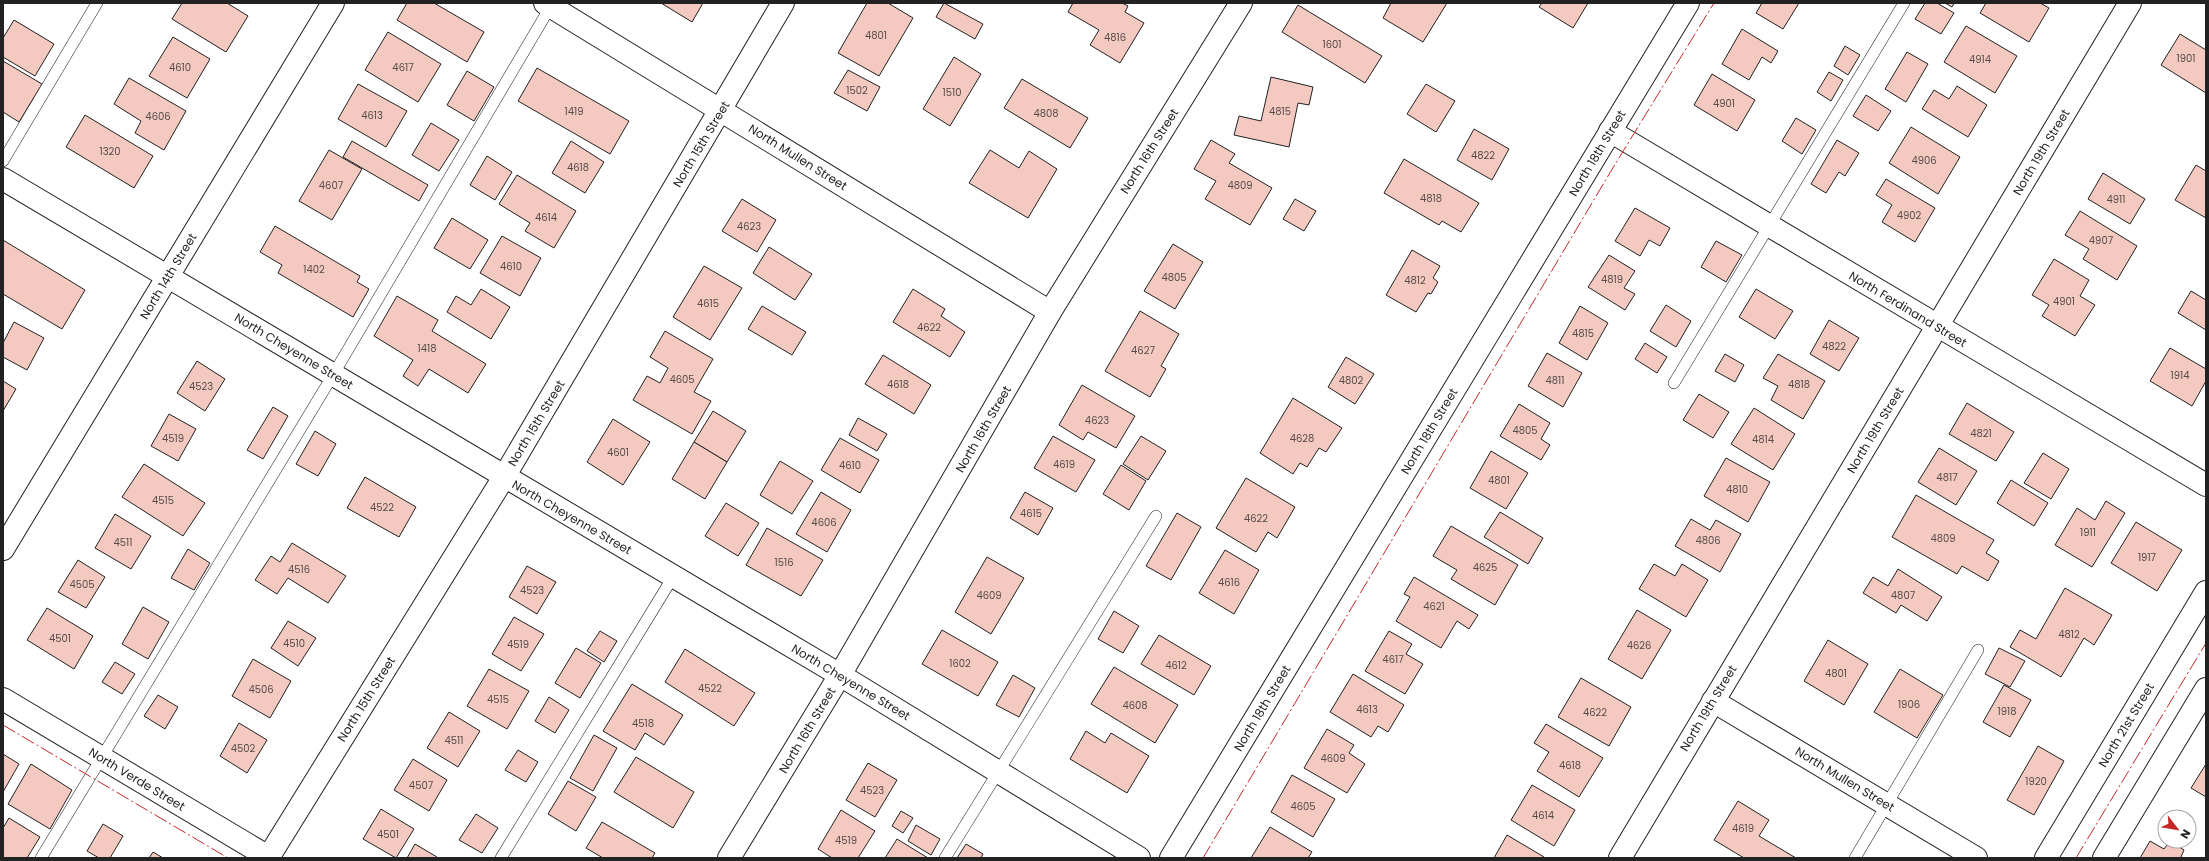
<svg xmlns="http://www.w3.org/2000/svg" width="2209" height="861" font-family="Poppins,sans-serif">
  <rect width="100%" height="100%" fill="#fff"/>
  <g fill="#f3c9c0" stroke="#222">
    <path d="M182,3H227L248,16L226,52L172,19Z"/>
    <path d="M407,3H434L484,32L467,62L397,20Z"/>
    <path d="M661,3H703L692,22Z"/>
    <path d="M867,3H888L913,18L879,76L838,53Z"/>
    <path d="M944,3L983,24L975,39L936,17Z"/>
    <path d="M1073,3H1122L1128,6L1125,12L1144,23L1120,63L1090,45L1099,30L1068,12Z"/>
    <path d="M1391,3H1447L1423,42L1383,18Z"/>
    <path d="M1542,3H1588L1573,28L1539,7Z"/>
    <path d="M1762,3H1799L1783,29L1756,13Z"/>
    <path d="M1925,3H1937L1954,13L1941,34L1915,19Z"/>
    <path d="M1945,3H1954L1952,7Z"/>
    <path d="M1986,3H2040L2049,8L2029,42L1980,13Z"/>
    <path d="M1298,5L1382,56L1365,83L1282,32Z"/>
    <path d="M14,20L54,44L35,76L3,57V38Z"/>
    <path d="M1966,26L2017,56L1995,93L1944,62Z"/>
    <path d="M1742,29L1778,51L1771,63L1762,57L1749,80L1722,64Z"/>
    <path d="M388,32L441,64L418,102L365,70Z"/>
    <path d="M2180,34L2206,50V93L2161,65Z"/>
    <path d="M173,37L210,59L187,98L149,76Z"/>
    <path d="M1845,46L1860,55L1848,75L1834,66Z"/>
    <path d="M1907,52L1928,64L1906,102L1885,89Z"/>
    <path d="M954,57L981,74L950,126L923,109Z"/>
    <path d="M3,61L42,84L19,122L3,112Z"/>
    <path d="M537,68L629,121L610,154L518,101Z"/>
    <path d="M848,70L880,87L867,111L834,93Z"/>
    <path d="M467,71L494,87L474,121L447,105Z"/>
    <path d="M1829,72L1843,80L1831,101L1817,92Z"/>
    <path d="M1712,74L1755,100L1737,131L1694,105Z"/>
    <path d="M1271,77L1313,87L1309,105L1298,103L1289,147L1234,135L1239,116L1261,121Z"/>
    <path d="M129,78L186,111L164,150L135,133L141,121L114,104Z"/>
    <path d="M1022,79L1088,118L1070,148L1004,108Z"/>
    <path d="M358,84L407,111L386,147L338,119Z"/>
    <path d="M1426,84L1455,101L1436,132L1407,114Z"/>
    <path d="M1957,86L1987,105L1968,137L1922,109L1934,90L1949,99Z"/>
    <path d="M1866,95L1891,111L1878,131L1853,116Z"/>
    <path d="M85,115L153,156L134,188L66,147Z"/>
    <path d="M1796,118L1816,130L1802,154L1782,141Z"/>
    <path d="M431,123L459,140L439,171L412,155Z"/>
    <path d="M1911,127L1960,157L1938,194L1889,163Z"/>
    <path d="M1474,129L1509,149L1492,180L1457,160Z"/>
    <path d="M1211,140L1235,154L1229,163L1272,188L1250,225L1205,199L1216,181L1194,169Z"/>
    <path d="M1837,140L1859,153L1845,176L1839,172L1826,193L1811,184Z"/>
    <path d="M352,141L428,185L419,201L343,157Z"/>
    <path d="M571,141L604,162L585,193L552,173Z"/>
    <path d="M329,150L362,169L332,220L299,201Z"/>
    <path d="M990,150L1019,168L1029,151L1057,169L1028,218L969,183Z"/>
    <path d="M487,156L512,172L495,200L470,185Z"/>
    <path d="M1404,159L1479,203L1461,232L1442,221L1439,225L1384,193Z"/>
    <path d="M2196,165L2206,171V218L2175,200Z"/>
    <path d="M2103,173L2145,199L2130,224L2088,199Z"/>
    <path d="M517,175L576,211L554,248L525,231L530,223L499,204Z"/>
    <path d="M1886,179L1935,208L1915,242L1882,222L1892,205L1876,195Z"/>
    <path d="M742,199L776,220L757,252L722,231Z"/>
    <path d="M1295,199L1316,211L1304,231L1283,219Z"/>
    <path d="M1635,208L1670,228L1660,246L1649,240L1640,256L1615,241Z"/>
    <path d="M2080,211L2137,246L2117,280L2083,259L2089,249L2065,235Z"/>
    <path d="M452,218L488,240L470,269L434,248Z"/>
    <path d="M275,226L360,276L357,282L369,289L353,317L278,273L282,265L260,252Z"/>
    <path d="M502,236L541,258L520,296L480,273Z"/>
    <path d="M3,240L85,290L62,329L3,294Z"/>
    <path d="M1716,241L1742,255L1726,282L1701,267Z"/>
    <path d="M1173,244L1203,262L1175,309L1144,291Z"/>
    <path d="M769,247L812,274L795,300L753,273Z"/>
    <path d="M1412,250L1440,266L1433,278L1438,282L1431,294L1428,293L1416,312L1386,295Z"/>
    <path d="M1609,255L1635,271L1624,288L1635,294L1625,310L1588,287Z"/>
    <path d="M2054,259L2089,280L2080,296L2095,305L2075,336L2042,316L2049,305L2032,295Z"/>
    <path d="M704,266L742,288L710,340L673,317Z"/>
    <path d="M481,289L510,307L491,339L447,312L456,296L471,305Z"/>
    <path d="M913,289L945,309L941,316L965,332L950,357L893,322Z"/>
    <path d="M1756,289L1793,311L1775,339L1739,317Z"/>
    <path d="M2191,291L2206,300V330L2178,313Z"/>
    <path d="M397,296L438,320L432,331L486,364L468,393L429,369L418,386L403,376L413,360L374,336Z"/>
    <path d="M1666,305L1691,321L1676,347L1650,331Z"/>
    <path d="M762,306L806,332L792,355L748,329Z"/>
    <path d="M1580,306L1608,323L1587,360L1559,343Z"/>
    <path d="M1140,311L1179,334L1161,366L1166,369L1150,397L1105,371Z"/>
    <path d="M1829,320L1859,338L1839,371L1810,354Z"/>
    <path d="M14,322L44,338L27,370L3,357V343Z"/>
    <path d="M665,331L713,359L694,392L711,401L692,434L633,400L647,376L660,383L668,368L650,357Z"/>
    <path d="M1645,343L1667,357L1657,373L1635,359Z"/>
    <path d="M2170,348L2206,369V381L2192,406L2150,381Z"/>
    <path d="M1547,353L1582,373L1563,407L1528,386Z"/>
    <path d="M1725,354L1744,365L1735,382L1715,371Z"/>
    <path d="M1778,354L1825,381L1803,419L1771,400L1778,386L1763,378Z"/>
    <path d="M883,355L931,385L914,414L865,384Z"/>
    <path d="M1346,357L1374,374L1355,404L1328,387Z"/>
    <path d="M197,361L225,379L205,411L177,393Z"/>
    <path d="M3,381L16,389L3,411Z"/>
    <path d="M1082,385L1135,416L1116,448L1088,432L1083,440L1059,425Z"/>
    <path d="M1699,394L1729,412L1713,438L1683,420Z"/>
    <path d="M1293,398L1342,428L1326,452L1319,448L1307,467L1300,463L1293,474L1260,453Z"/>
    <path d="M1967,403L2014,432L1996,461L1949,434Z"/>
    <path d="M1519,404L1550,423L1541,439L1550,445L1541,460L1500,436Z"/>
    <path d="M273,407L288,416L263,459L247,450Z"/>
    <path d="M1754,408L1795,434L1773,470L1731,444Z"/>
    <path d="M713,411L746,431L727,462L694,442Z"/>
    <path d="M169,414L196,429L178,461L151,446Z"/>
    <path d="M858,418L887,434L877,451L849,435Z"/>
    <path d="M613,419L650,442L623,485L587,462Z"/>
    <path d="M315,431L336,444L318,476L296,464Z"/>
    <path d="M1053,436L1095,460L1076,492L1034,468Z"/>
    <path d="M1141,436L1166,451L1148,480L1123,464Z"/>
    <path d="M840,438L879,460L860,493L821,470Z"/>
    <path d="M694,442L727,462L705,499L672,479Z"/>
    <path d="M1939,448L1977,471L1956,505L1918,482Z"/>
    <path d="M1491,451L1528,473L1506,509L1470,488Z"/>
    <path d="M2043,453L2069,469L2051,499L2024,483Z"/>
    <path d="M1726,458L1770,482L1748,522L1704,496Z"/>
    <path d="M780,461L813,481L792,514L760,495Z"/>
    <path d="M144,464L205,503L183,536L122,497Z"/>
    <path d="M1121,465L1146,481L1129,510L1103,494Z"/>
    <path d="M365,477L416,507L399,537L347,508Z"/>
    <path d="M1246,478L1295,507L1277,538L1268,532L1256,552L1216,528Z"/>
    <path d="M2011,480L2048,503L2034,526L1997,503Z"/>
    <path d="M821,492L851,510L827,552L796,534Z"/>
    <path d="M1025,492L1053,508L1038,535L1010,518Z"/>
    <path d="M1916,495L1994,540L1986,553L1999,561L1988,581L1962,566L1957,574L1892,537Z"/>
    <path d="M2106,501L2125,513L2092,567L2055,545L2077,508L2095,520Z"/>
    <path d="M726,503L759,523L738,556L705,536Z"/>
    <path d="M1500,512L1543,538L1528,564L1484,537Z"/>
    <path d="M1177,513L1201,527L1171,580L1146,566Z"/>
    <path d="M115,514L151,536L131,569L95,548Z"/>
    <path d="M1691,519L1710,530L1716,520L1741,534L1720,572L1675,546Z"/>
    <path d="M2136,522L2182,550L2157,591L2111,563Z"/>
    <path d="M1451,526L1518,565L1495,605L1451,579L1457,570L1433,556Z"/>
    <path d="M767,528L823,560L801,596L746,565Z"/>
    <path d="M292,543L346,576L328,603L288,578L277,594L255,580L271,556L280,562Z"/>
    <path d="M188,549L210,563L194,590L171,578Z"/>
    <path d="M1225,550L1259,570L1234,614L1199,593Z"/>
    <path d="M987,557L1024,578L991,634L955,612Z"/>
    <path d="M78,560L105,577L86,608L58,592Z"/>
    <path d="M1654,564L1675,576L1682,564L1708,580L1686,617L1639,589Z"/>
    <path d="M527,566L556,582L537,614L509,597Z"/>
    <path d="M1898,569L1942,597L1927,621L1901,605L1896,613L1863,593L1873,577L1888,586Z"/>
    <path d="M1414,577L1478,615L1469,629L1457,621L1441,648L1396,621L1410,597L1404,594Z"/>
    <path d="M2065,588L2112,615L2094,645L2084,638L2061,677L2010,647L2020,630L2036,639Z"/>
    <path d="M143,607L169,622L148,659L122,644Z"/>
    <path d="M47,608L93,636L74,669L27,640Z"/>
    <path d="M1637,610L1671,630L1642,679L1608,659Z"/>
    <path d="M1114,611L1139,626L1123,653L1098,639Z"/>
    <path d="M514,617L544,634L521,671L492,654Z"/>
    <path d="M288,621L316,638L298,666L271,648Z"/>
    <path d="M942,630L998,662L978,696L922,664Z"/>
    <path d="M600,631L617,641L604,662L587,651Z"/>
    <path d="M1389,631L1412,644L1406,654L1423,664L1405,694L1365,671Z"/>
    <path d="M1159,635L1211,666L1194,695L1141,664Z"/>
    <path d="M1828,640L1868,664L1844,705L1804,681Z"/>
    <path d="M576,648L601,663L580,698L555,683Z"/>
    <path d="M1999,648L2025,661L2010,687L1985,674Z"/>
    <path d="M685,649L755,693L734,726L665,682Z"/>
    <path d="M253,659L291,681L270,718L232,696Z"/>
    <path d="M115,662L135,674L122,694L102,682Z"/>
    <path d="M1114,667L1178,705L1155,743L1091,704Z"/>
    <path d="M489,669L529,691L507,729L467,706Z"/>
    <path d="M1900,669L1943,695L1917,738L1874,712Z"/>
    <path d="M1353,674L1404,705L1388,732L1378,726L1371,737L1330,712Z"/>
    <path d="M1013,675L1035,688L1019,717L996,705Z"/>
    <path d="M1581,678L1631,707L1609,746L1558,717Z"/>
    <path d="M632,684L683,715L664,745L645,733L635,750L603,731Z"/>
    <path d="M2004,685L2031,700L2010,737L1983,722Z"/>
    <path d="M158,695L178,707L165,729L144,716Z"/>
    <path d="M549,697L569,710L555,733L535,721Z"/>
    <path d="M449,712L480,731L458,767L427,748Z"/>
    <path d="M239,723L267,740L247,773L220,756Z"/>
    <path d="M1546,724L1603,758L1579,797L1537,771L1549,752L1534,743Z"/>
    <path d="M1327,729L1354,745L1349,753L1365,764L1347,793L1304,768Z"/>
    <path d="M1086,731L1105,743L1111,733L1149,756L1127,793L1070,759Z"/>
    <path d="M594,735L617,748L593,791L570,778Z"/>
    <path d="M2038,746L2064,761L2034,815L2007,800Z"/>
    <path d="M518,750L538,762L526,782L505,770Z"/>
    <path d="M3,754L19,764L3,792Z"/>
    <path d="M636,757L694,792L673,828L614,792Z"/>
    <path d="M413,759L447,780L429,811L394,790Z"/>
    <path d="M868,763L897,780L875,817L846,800Z"/>
    <path d="M31,764L72,790L50,829L8,804Z"/>
    <path d="M2206,764V797L2191,788Z"/>
    <path d="M1292,775L1335,799L1313,837L1271,812Z"/>
    <path d="M568,781L596,797L576,831L548,814Z"/>
    <path d="M1532,785L1575,810L1554,846L1511,820Z"/>
    <path d="M1738,801L1769,820L1759,836L1796,858H1744L1714,840Z"/>
    <path d="M381,809L414,829L396,858L363,839Z"/>
    <path d="M841,810L875,831L858,858H832L818,849Z"/>
    <path d="M901,811L913,818L903,833L892,826Z"/>
    <path d="M476,814L498,828L482,853L459,840Z"/>
    <path d="M9,818L40,837L27,858H3V828Z"/>
    <path d="M602,822L655,853L652,858H603L586,848Z"/>
    <path d="M103,824L123,836L110,858H99L87,851Z"/>
    <path d="M916,825L940,839L931,855L908,841Z"/>
    <path d="M1270,827L1312,852L1308,858H1251Z"/>
    <path d="M1507,835L1544,857V858H1494Z"/>
    <path d="M897,839L928,858H885Z"/>
    <path d="M2150,841L2164,849L2170,841L2184,850L2181,857L2182,858H2140Z"/>
    <path d="M415,844L437,857V858H407Z"/>
    <path d="M966,844L983,854L981,858H957Z"/>
    <path d="M153,852L163,858H149Z"/>
  </g>
  <g fill="none" stroke-linecap="round" stroke-linejoin="round">
    <g stroke="#222" stroke-width="12">
      <g id="service">
        <path d="M3,161L97,3"/>
        <path d="M1674,383L1904,3"/>
        <path d="M41,858L333,375L552,4"/>
        <path d="M501,858L673,577"/>
        <path d="M945,858L1156,516"/>
        <path d="M1855,858L1978,650"/>
      </g>
    </g>
    <g stroke="#222" stroke-width="24">
      <g id="minor">
        <path d="M545,3L1050,312"/>
        <path d="M1610,131L2206,485"/>
        <path d="M3,179L840,675L1139,858"/>
        <path d="M3,549L333,3"/>
        <path d="M3,699L270,858"/>
        <path d="M1713,701L1976,858"/>
        <path d="M268,858L504,477L783,3"/>
        <path d="M729,858L840,675L1050,312L1241,3"/>
        <path d="M1171,858L1688,3"/>
        <path d="M1620,858L2130,3"/>
      </g>
    </g>
    <g stroke="#222" stroke-width="24">
      <g id="secondary">
        <path d="M2046,858L2206,592"/>
        <path d="M2104,858L2206,689"/>
      </g>
    </g>
    <use href="#service" stroke="#fff" stroke-width="11"/>
    <use href="#minor" stroke="#fff" stroke-width="22"/>
    <use href="#secondary" stroke="#fff" stroke-width="22"/>
    <g stroke="#c62828" stroke-width="1" stroke-dasharray="14 3 2 3" stroke-linecap="butt">
      <path d="M3,725L228,858"/>
      <path d="M1203,858L1611,171L1714,3"/>
      <path d="M2076,858L2206,643"/>
    </g>
  </g>
  <g text-anchor="middle" dominant-baseline="central" stroke-width="3" stroke-linejoin="round" paint-order="stroke">
    <g font-size="10" fill="#564c4a">
      <text x="876" y="35">4801</text>
      <text x="1115" y="37">4816</text>
      <text x="1332" y="44">1601</text>
      <text x="2186" y="58">1901</text>
      <text x="1980" y="59">4914</text>
      <text x="180" y="67">4610</text>
      <text x="403" y="67">4617</text>
      <text x="857" y="90">1502</text>
      <text x="952" y="92">1510</text>
      <text x="1724" y="103">4901</text>
      <text x="574" y="111">1419</text>
      <text x="1280" y="111">4815</text>
      <text x="1046" y="113">4808</text>
      <text x="372" y="115">4613</text>
      <text x="158" y="116">4606</text>
      <text x="110" y="151">1320</text>
      <text x="1483" y="155">4822</text>
      <text x="1924" y="160">4906</text>
      <text x="578" y="167">4618</text>
      <text x="331" y="185">4607</text>
      <text x="1240" y="185">4809</text>
      <text x="1431" y="198">4818</text>
      <text x="2116" y="199">4911</text>
      <text x="1909" y="215">4902</text>
      <text x="546" y="217">4614</text>
      <text x="749" y="226">4623</text>
      <text x="2101" y="240">4907</text>
      <text x="511" y="266">4610</text>
      <text x="314" y="269">1402</text>
      <text x="1174" y="277">4805</text>
      <text x="1612" y="279">4819</text>
      <text x="1415" y="280">4812</text>
      <text x="2064" y="301">4901</text>
      <text x="708" y="303">4615</text>
      <text x="929" y="327">4622</text>
      <text x="1583" y="333">4815</text>
      <text x="1834" y="346">4822</text>
      <text x="427" y="348">1418</text>
      <text x="1143" y="350">4627</text>
      <text x="2180" y="375">1914</text>
      <text x="682" y="379">4605</text>
      <text x="1351" y="380">4802</text>
      <text x="1555" y="380">4811</text>
      <text x="898" y="384">4618</text>
      <text x="1799" y="384">4818</text>
      <text x="201" y="386">4523</text>
      <text x="1097" y="420">4623</text>
      <text x="1525" y="430">4805</text>
      <text x="1981" y="433">4821</text>
      <text x="173" y="438">4519</text>
      <text x="1302" y="438">4628</text>
      <text x="1763" y="439">4814</text>
      <text x="618" y="452">4601</text>
      <text x="1064" y="464">4619</text>
      <text x="850" y="465">4610</text>
      <text x="1947" y="477">4817</text>
      <text x="1499" y="480">4801</text>
      <text x="1737" y="489">4810</text>
      <text x="163" y="500">4515</text>
      <text x="382" y="507">4522</text>
      <text x="1031" y="513">4615</text>
      <text x="1256" y="518">4622</text>
      <text x="824" y="522">4606</text>
      <text x="2088" y="532">1911</text>
      <text x="1943" y="538">4809</text>
      <text x="1708" y="540">4806</text>
      <text x="123" y="542">4511</text>
      <text x="2147" y="557">1917</text>
      <text x="784" y="562">1516</text>
      <text x="1485" y="567">4625</text>
      <text x="299" y="569">4516</text>
      <text x="1229" y="582">4616</text>
      <text x="82" y="584">4505</text>
      <text x="532" y="590">4523</text>
      <text x="989" y="595">4609</text>
      <text x="1903" y="595">4807</text>
      <text x="1434" y="606">4621</text>
      <text x="2069" y="634">4812</text>
      <text x="60" y="638">4501</text>
      <text x="294" y="643">4510</text>
      <text x="518" y="644">4519</text>
      <text x="1639" y="645">4626</text>
      <text x="1393" y="659">4617</text>
      <text x="960" y="663">1602</text>
      <text x="1176" y="665">4612</text>
      <text x="1836" y="673">4801</text>
      <text x="710" y="688">4522</text>
      <text x="261" y="689">4506</text>
      <text x="498" y="699">4515</text>
      <text x="1909" y="704">1906</text>
      <text x="1135" y="705">4608</text>
      <text x="1367" y="709">4613</text>
      <text x="2007" y="711">1918</text>
      <text x="1595" y="712">4622</text>
      <text x="643" y="723">4518</text>
      <text x="454" y="740">4511</text>
      <text x="243" y="748">4502</text>
      <text x="1333" y="758">4609</text>
      <text x="1570" y="765">4618</text>
      <text x="2036" y="781">1920</text>
      <text x="421" y="785">4507</text>
      <text x="872" y="790">4523</text>
      <text x="1303" y="806">4605</text>
      <text x="1543" y="815">4614</text>
      <text x="1743" y="828">4619</text>
      <text x="388" y="834">4501</text>
      <text x="846" y="840">4519</text>
    </g>
    <g font-size="12" fill="#222" stroke="#fff">
      <text transform="translate(701 144) rotate(-59)">North 15th Street</text>
      <text transform="translate(1149 151) rotate(-58)">North 16th Street</text>
      <text transform="translate(2041 152) rotate(-59)">North 19th Street</text>
      <text transform="translate(1597 153) rotate(-59)">North 18th Street</text>
      <text transform="translate(798 157) rotate(32)">North Mullen Street</text>
      <text transform="translate(168 276) rotate(-59)">North 14th Street</text>
      <text transform="translate(1908 309) rotate(31)">North Ferdinand Street</text>
      <text transform="translate(294 351) rotate(31)">North Cheyenne Street</text>
      <text transform="translate(536 423) rotate(-59)">North 15th Street</text>
      <text transform="translate(983 429) rotate(-60)">North 16th Street</text>
      <text transform="translate(1875 430) rotate(-59)">North 19th Street</text>
      <text transform="translate(1429 431) rotate(-59)">North 18th Street</text>
      <text transform="translate(572 517) rotate(30)">North Cheyenne Street</text>
      <text transform="translate(851 682) rotate(31)">North Cheyenne Street</text>
      <text transform="translate(366 699) rotate(-58)">North 15th Street</text>
      <text transform="translate(1262 708) rotate(-59)">North 18th Street</text>
      <text transform="translate(1708 708) rotate(-59)">North 19th Street</text>
      <text transform="translate(2126 725) rotate(-59)">North 21st Street</text>
      <text transform="translate(807 730) rotate(-59)">North 16th Street</text>
      <text transform="translate(137 779) rotate(31)">North Verde Street</text>
      <text transform="translate(1845 779) rotate(31)">North Mullen Street</text>
    </g>
  </g>
  <rect width="2209" height="861" fill="none" stroke="#222222" stroke-width="8"/>
  <g transform="translate(2177 829) rotate(121)"><circle r="19" fill="#ffffff" stroke="#a7a7a7"/>
  <path d="M0-3L7 15L0 10L-7 15Z" fill="#c62828"/>
  <text y="-6" font-size="11" font-weight="bold" text-anchor="middle" fill="#222222">N</text>
  </g>
</svg>
